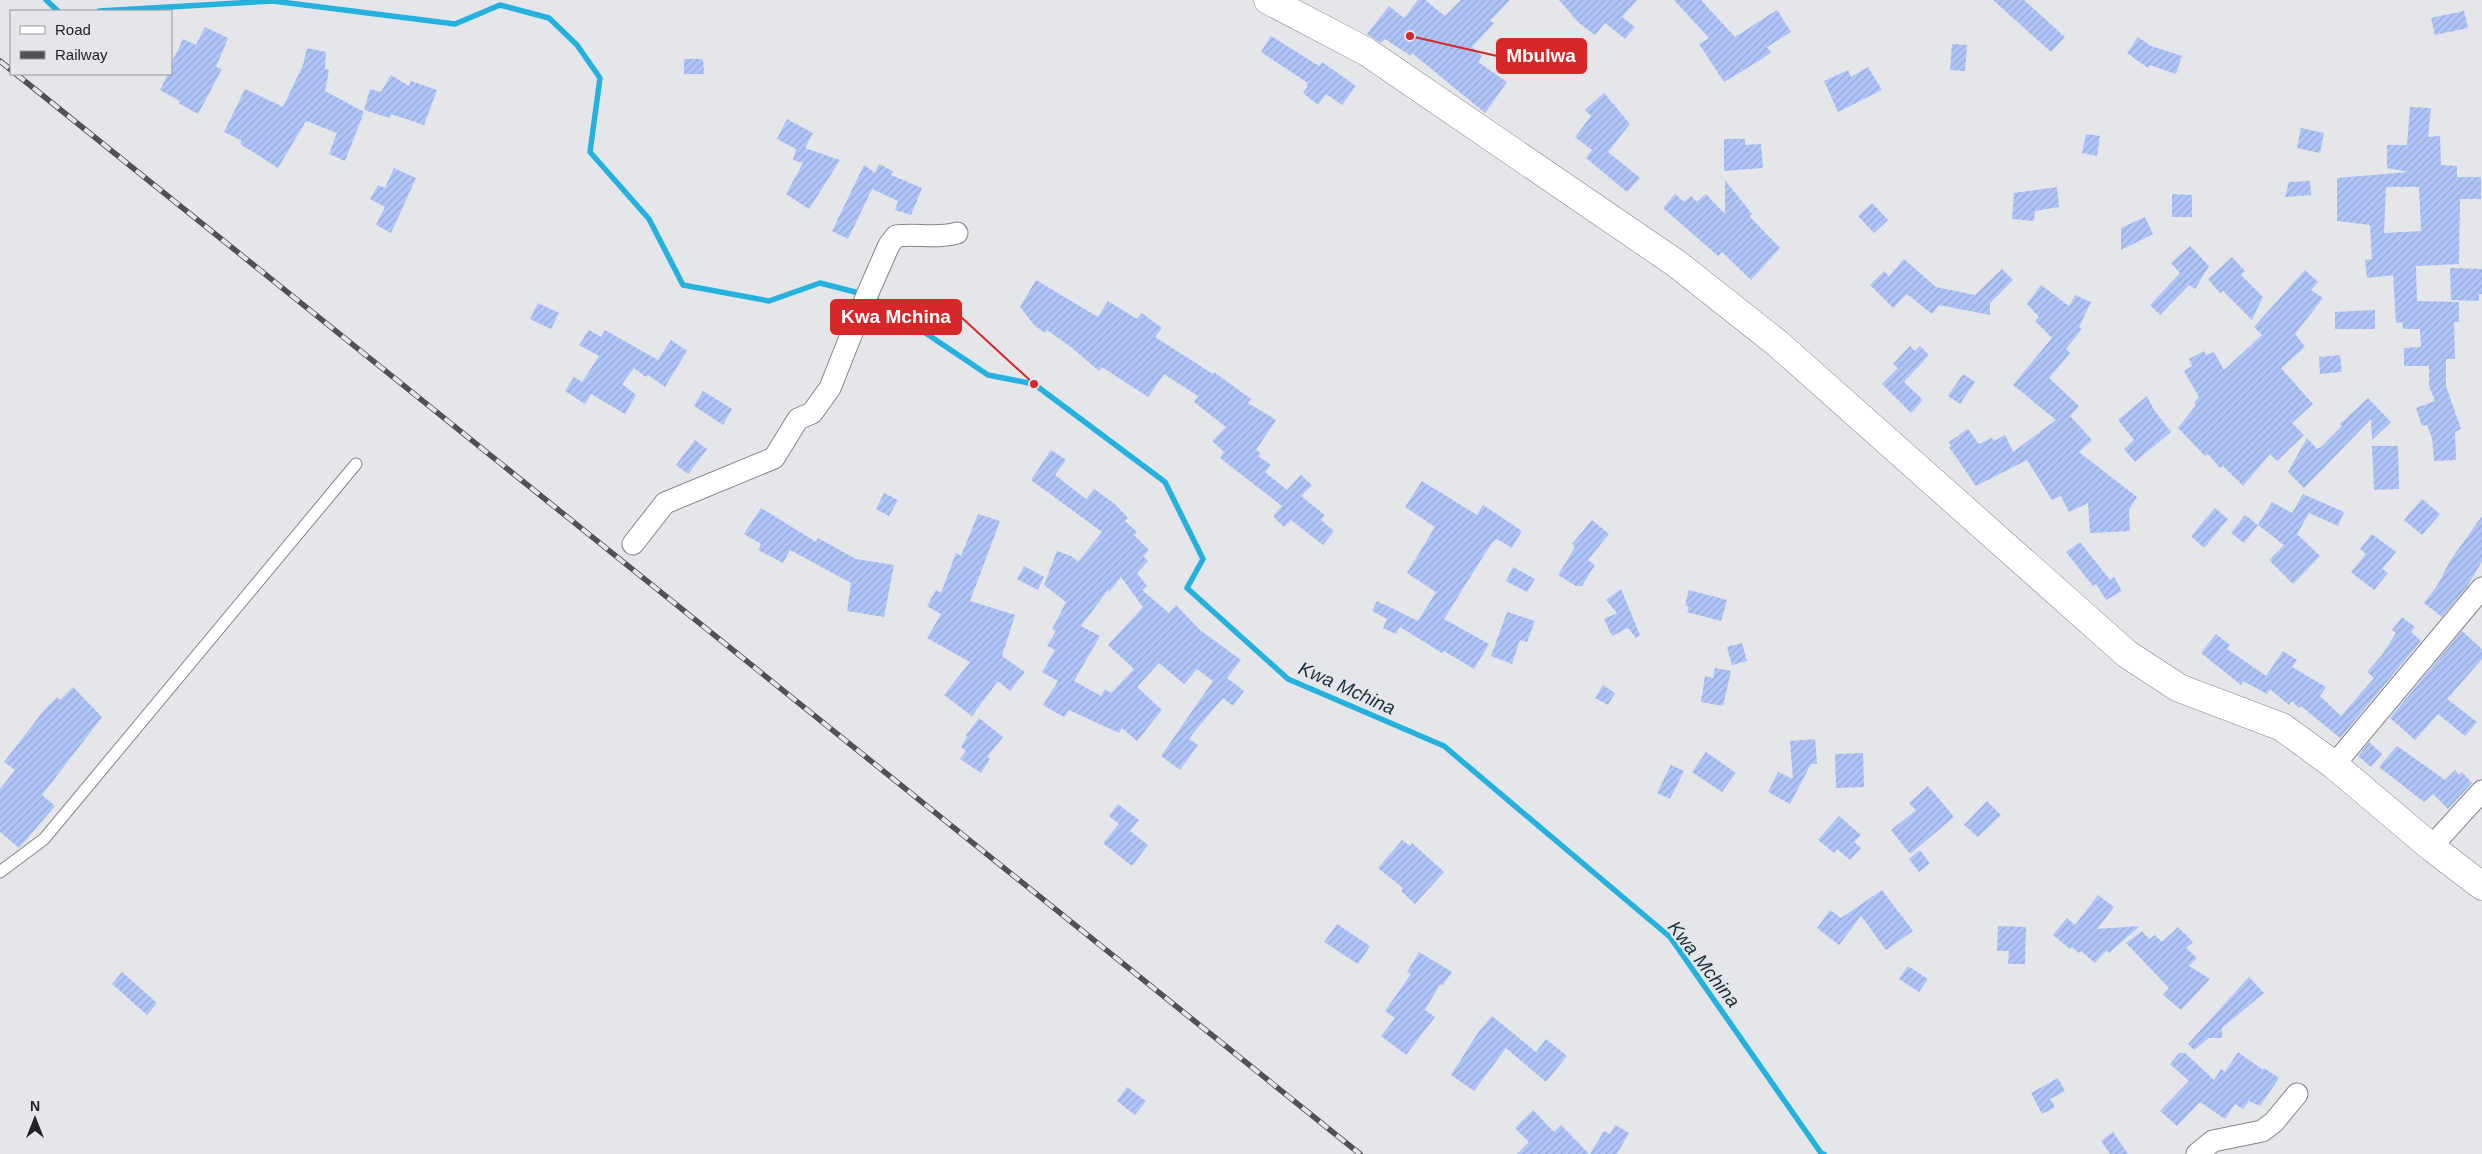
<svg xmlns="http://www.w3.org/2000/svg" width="2482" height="1154" font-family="Helvetica,sans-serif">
  <defs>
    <pattern id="building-hatch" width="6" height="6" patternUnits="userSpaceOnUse" patternTransform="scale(1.25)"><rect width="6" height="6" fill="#afc4f8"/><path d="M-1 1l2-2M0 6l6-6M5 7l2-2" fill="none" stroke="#96a8d4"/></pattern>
  </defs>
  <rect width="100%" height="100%" fill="#e5e6ea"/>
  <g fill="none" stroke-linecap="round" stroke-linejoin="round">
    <g stroke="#24b1de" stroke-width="5.5">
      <path d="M46,0L58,11"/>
      <path d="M99,11L273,1L455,24L500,5L549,18L577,45L600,78L590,152L649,219L683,285L769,301L820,283L863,294"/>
      <path d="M872,297L988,375L1034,384L1165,482L1203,559L1187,588L1288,679L1444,746L1670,937L1821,1153L1824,1154"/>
    </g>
  </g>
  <g fill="url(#building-hatch)" fill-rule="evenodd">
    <path d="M1418,0H1425L1445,16L1461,0H1510L1490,21L1494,23L1472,47L1482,56L1478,62L1507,82L1485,113L1412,53L1411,56L1385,39L1381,43L1367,34L1389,6L1404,18Z"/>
    <path d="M1559,0H1637L1622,17L1635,27L1625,39L1605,23L1595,35L1579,23Z"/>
    <path d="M1674,0H1701L1735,37L1777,10L1791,32L1767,47L1771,52L1762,59L1724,82L1699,44L1709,38Z"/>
    <path d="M1993,0H2024L2065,37L2051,52Z"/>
    <path d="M2464,11L2468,28L2435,35L2431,18Z"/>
    <path d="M205,27L228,38L216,67L222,69L198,114L178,103L180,101L160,90L168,74H171V64L183,39L196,45Z"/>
    <path d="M1271,36L1319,66L1322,62L1356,86L1342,105L1326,94L1318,105L1303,93L1308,86L1306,85L1308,83L1261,52Z"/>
    <path d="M2138,37L2151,46L2182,56L2176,74L2150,65L2148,68L2127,53Z"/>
    <path d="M1952,44L1967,45L1965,71L1950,70Z"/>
    <path d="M307,48L326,52L325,69L329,70L325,91L364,112L345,161L329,154L337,133L306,121L278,168L240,144L242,141L224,132L245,89L283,107L303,65Z"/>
    <path d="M684,59H703L704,74H684Z"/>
    <path d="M1868,67L1882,90L1838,112L1824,81L1848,70L1851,77Z"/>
    <path d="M391,75L409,86L411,81L437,90L424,125L391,114L390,118L364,110L370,89L381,92Z"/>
    <path d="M1604,93L1630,124L1608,152L1640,178L1627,192L1586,158L1592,150L1575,137L1591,116L1585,110Z"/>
    <path d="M2410,107L2431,108L2428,137L2440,136L2441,165L2457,166V177H2481V199H2460L2459,264L2416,266L2417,301L2459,302V322H2454L2455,359H2446V386L2461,429L2455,432L2456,460L2434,461L2432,438L2427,425L2422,426L2416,408L2435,401L2429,386V366H2404V348L2421,347L2420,329H2403L2402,322L2396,323L2393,275L2367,278L2365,260L2372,259L2370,225L2337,221V178L2409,172L2387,168V145H2407ZM2386,187H2419L2421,231L2384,233Z"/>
    <path d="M787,119L813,133L805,148L840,160L809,209L786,194L803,163L793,160L796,149L777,139Z"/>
    <path d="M2301,128L2324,133L2320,153L2297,148Z"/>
    <path d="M2086,134L2100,136L2097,156L2082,153Z"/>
    <path d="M1724,139H1745V145L1761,144L1763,168L1724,171Z"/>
    <path d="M879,164L893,171L891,175L922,188L911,215L895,210L898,201L872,189L848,239L832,231L864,165L875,173Z"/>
    <path d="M394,168L416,178L391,233L376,225L385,207L370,199L378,185L385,188Z"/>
    <path d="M1725,180L1752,214L1749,216L1780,248L1751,280L1722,252L1718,256L1663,208L1675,194L1684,202L1691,196L1697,202L1706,194L1725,214Z"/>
    <path d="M2310,181L2311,195L2285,197L2289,182Z"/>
    <path d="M2057,187L2059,207L2035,211L2034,221L2012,219L2014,193Z"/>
    <path d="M2172,194L2192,195V217H2172Z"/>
    <path d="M1872,203L1888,220L1874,233L1858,216Z"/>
    <path d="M2145,217L2153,234L2121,250V228Z"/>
    <path d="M2190,246L2209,266L2195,289L2189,285L2160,315L2150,305L2180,273L2171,263Z"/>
    <path d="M2232,257L2245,271L2241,275L2263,297L2252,320L2223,291L2220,293L2208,279Z"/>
    <path d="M1904,259L1936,287L1975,295L2002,269L2013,280L1990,303V315L1939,305L1932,314L1907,294L1893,308L1870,285L1884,271L1889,276Z"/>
    <path d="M2450,268L2482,269V294H2479V301L2451,300Z"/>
    <path d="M2305,270L2318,282L2311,290L2323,298L2295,334L2305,347L2281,368L2313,404L2292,423L2304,435L2277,461L2270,454L2243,486L2223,466L2220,468L2208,454L2205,456L2178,428L2196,405L2194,403L2199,397L2184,371L2192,366L2189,359L2204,351L2206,355L2214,352L2224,370L2262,335L2254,327Z"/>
    <path d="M1036,280L1098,317L1108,301L1137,319L1142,313L1162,328L1155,337L1213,374L1214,372L1251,399L1248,403L1276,420L1256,450L1261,453L1258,456L1271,465L1265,472L1287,490L1301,475L1312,485L1301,496L1325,515L1321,520L1334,531L1323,545L1291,520L1284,527L1273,516L1282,506L1220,458L1224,452L1212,441L1226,427L1194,402L1198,396L1164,374L1148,397L1102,367L1099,371L1071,347L1047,330L1045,333L1034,325L1020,307Z"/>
    <path d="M2041,285L2069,306L2075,295L2091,302L2079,327L2082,329L2066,349L2070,353L2049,378L2079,406L2070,416L2092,440L2079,452L2137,497L2129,510L2130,531L2090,533L2088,503L2069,512L2061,496L2052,500L2027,460L1976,486L1949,447L1951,446L1949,442L1968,429L1979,444L1992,438L1994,441L2005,435L2013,452L2056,420L2013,385L2052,338L2035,321L2039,317L2027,304Z"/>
    <path d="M538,303L559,313L551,329L530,319Z"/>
    <path d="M2375,310V329H2335V312Z"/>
    <path d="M589,330L601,337L605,330L658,360L671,340L687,351L665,387L648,375L646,377L634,368L622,384L636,395L625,414L591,394L585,404L565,391L574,377L582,382L599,356L579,345Z"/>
    <path d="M1910,346L1915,351L1920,346L1929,355L1904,382L1923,400L1911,413L1882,384L1898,368L1893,364Z"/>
    <path d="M2340,355L2342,372L2320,374L2319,357Z"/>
    <path d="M1963,374L1975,382L1960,404L1948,396Z"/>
    <path d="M703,391L732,409L723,425L694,406Z"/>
    <path d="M2147,396L2154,410L2171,432L2135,462L2124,449L2134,440L2118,420Z"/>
    <path d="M2368,398L2391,422L2372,440L2371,419L2304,488L2288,472L2307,438L2317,449L2321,447L2342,426L2340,424Z"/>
    <path d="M695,440L707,449L688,474L676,465Z"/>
    <path d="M2372,446H2398L2399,489L2374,490Z"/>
    <path d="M1051,450L1066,460L1055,475L1086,499L1094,489L1115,504L1128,518L1125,521L1137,532L1134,535L1149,550L1143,556L1148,561L1137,573L1147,586L1142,590L1169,613L1176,605L1200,630L1241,660L1227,678L1244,691L1233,706L1223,698L1199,726L1189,739L1198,745L1180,770L1161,756L1213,681L1197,669L1184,684L1159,663L1137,687L1162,710L1137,741L1122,728L1119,733L1069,710L1064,717L1043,705L1058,681L1042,672L1055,650L1047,646L1056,631L1052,629L1066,602L1044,585L1057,551L1071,556L1078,562L1102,532L1031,480ZM1121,577L1143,607L1108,645L1134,669L1111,693L1105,689L1101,696L1074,681L1100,636L1081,626L1108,590L1109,592Z"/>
    <path d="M1422,481L1477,515L1483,505L1522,531L1512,548L1497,539L1491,544L1444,619L1489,644L1474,669L1444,651L1442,653L1400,627L1396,634L1383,628L1387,619L1372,611L1377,601L1418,621L1436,592L1407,573L1435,527L1405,507Z"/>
    <path d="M884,493L898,500L889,516L876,509Z"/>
    <path d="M2303,494L2344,512L2338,526L2309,513L2297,534L2320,556L2293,584L2269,560L2284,545L2258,525L2272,502L2292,513Z"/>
    <path d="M2422,499L2440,514L2422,535L2404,520Z"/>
    <path d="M761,508L816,542L818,538L856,559L894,565L884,617L847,611L851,583L790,550L783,563L758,550L761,544L744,534Z"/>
    <path d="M2215,508L2228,519L2204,548L2191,536Z"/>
    <path d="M978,514L1000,521L970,601L1015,615L1002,656L1025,672L1010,691L998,681L972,716L944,695L970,662L927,638L941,614L927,606L936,590L941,593L956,553L961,556Z"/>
    <path d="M2245,515L2258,525L2244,543L2231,533Z"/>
    <path d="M2482,516V561L2467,587L2442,617L2424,603L2437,586L2450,561Z"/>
    <path d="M1592,520L1609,534L1588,560L1595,565L1582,586H1576L1558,575L1575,547L1572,544Z"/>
    <path d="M2372,534L2396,552L2382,569L2388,573L2374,590L2351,572L2366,554L2360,549Z"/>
    <path d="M2080,542L2110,580L2114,577L2122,591L2106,600L2096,584L2093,586L2066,552Z"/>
    <path d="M1024,566L1044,577L1038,590L1017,579Z"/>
    <path d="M1513,567L1535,579L1527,592L1506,581Z"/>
    <path d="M1621,589L1640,635L1636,638L1628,628L1612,636L1604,619L1617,613L1606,600Z"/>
    <path d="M1689,590L1727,600L1721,621L1687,612L1689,607L1685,605Z"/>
    <path d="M1507,612L1535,621L1527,642L1520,640L1512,664L1491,656Z"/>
    <path d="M2402,617L2415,627L2411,632L2421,641L2340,738L2301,706L2299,708L2292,701L2289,705L2270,689L2267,694L2243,681L2241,685L2201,653L2216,634L2230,645L2227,649L2266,676L2283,651L2297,660L2292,667L2326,687L2320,696L2341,716L2374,678L2367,672L2382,655L2396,633L2392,630Z"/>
    <path d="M2462,631L2482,649V659L2447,699L2477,722L2465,736L2438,714L2415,740L2390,718Z"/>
    <path d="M1742,643L1747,661L1732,665L1727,647Z"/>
    <path d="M1715,668L1731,671L1723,706L1701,702L1705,676L1713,678Z"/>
    <path d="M1603,685L1615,693L1608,705L1595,698Z"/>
    <path d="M73,687L102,717L42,795L55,806L19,848L0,832V789L15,770L4,762L45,709L57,697L60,700Z"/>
    <path d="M979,718L1003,737L987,757L990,759L981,773L960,759L966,751L961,747L967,737L966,735Z"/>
    <path d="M1815,739L1817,764H1811L1790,804L1768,792L1778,772L1793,779L1790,741Z"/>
    <path d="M2369,742L2382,754L2371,767L2358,756Z"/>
    <path d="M2397,746L2445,780L2455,770L2459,775L2462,772L2472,783L2448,809L2433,794L2424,802L2379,767Z"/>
    <path d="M1706,752L1736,773L1722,792L1692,772Z"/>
    <path d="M1863,753L1864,787L1836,788L1835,754Z"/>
    <path d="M1671,765L1684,771L1670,799L1657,793Z"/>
    <path d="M1928,786L1954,817L1910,854L1891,830L1916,810L1909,803Z"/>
    <path d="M1987,801L2001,815L1978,837L1964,825Z"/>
    <path d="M1118,804L1139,820L1130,831L1148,845L1132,866L1103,843L1119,824L1109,816Z"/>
    <path d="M1839,816L1861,835L1854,842L1861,848L1850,860L1837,849L1834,853L1818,840Z"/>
    <path d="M1402,840L1410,846L1412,843L1444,872L1415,904L1401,891L1403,888L1378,868Z"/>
    <path d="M1920,850L1930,863L1919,872L1909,859Z"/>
    <path d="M1882,890L1913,931L1886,950L1861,916L1839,945L1817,928L1830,910L1841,918Z"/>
    <path d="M2098,895L2114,907L2097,929L2140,926L2109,953L2107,950L2095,963L2081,951L2079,953L2072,947L2070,949L2053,935L2067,918L2075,925Z"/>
    <path d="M1337,924L1370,946L1358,964L1324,942Z"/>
    <path d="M1998,926L2026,927L2025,964H2008L2009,951H1997Z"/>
    <path d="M2178,927L2193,942L2186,948L2197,958L2189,966L2210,979L2181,1010L2163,995L2169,988L2126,943L2142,931L2149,939L2155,935L2162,942Z"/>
    <path d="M1419,952L1452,972L1442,986L1440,984L1425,1010L1435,1017L1406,1055L1381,1036L1395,1018L1385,1011L1411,974L1407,972Z"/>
    <path d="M1908,966L1928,979L1919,992L1899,979Z"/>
    <path d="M122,972L157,1003L147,1015L112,984Z"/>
    <path d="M2249,977L2264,993L2222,1028V1038H2209L2194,1050L2188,1044Z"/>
    <path d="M1492,1016L1536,1052L1546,1039L1567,1056L1546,1082L1506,1048L1474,1091L1451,1075L1479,1031Z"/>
    <path d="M2238,1052L2263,1070L2264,1068L2279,1078L2260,1106L2249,1101L2243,1109L2235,1104L2225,1119L2200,1102L2177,1126L2160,1111L2189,1081L2170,1064L2179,1053H2185L2214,1080L2221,1069L2225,1072Z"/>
    <path d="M2058,1078L2065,1091L2050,1099L2055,1107L2042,1114L2031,1093Z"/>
    <path d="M1127,1087L1146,1101L1135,1115L1117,1101Z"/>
    <path d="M1533,1110L1554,1132L1561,1125L1589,1154H1517L1529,1142L1515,1128Z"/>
    <path d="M1615,1125L1629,1133L1617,1154H1590L1604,1131L1610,1134Z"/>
    <path d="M2113,1132L2128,1154H2110L2101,1141Z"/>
  </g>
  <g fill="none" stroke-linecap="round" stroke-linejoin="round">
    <g stroke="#848589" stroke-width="13">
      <path id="lane" d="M0,872L44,839L356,464"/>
    </g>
    <g stroke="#848589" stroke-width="23">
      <g id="street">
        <path d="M633,544L665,503L774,458L798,419L812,413L830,388L867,295L889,245L896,236C916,233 937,239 957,233"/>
        <path d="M2334,765L2482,588"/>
        <path d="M2431,847L2482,791"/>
        <path d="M2197,1154L2213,1141L2262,1131L2274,1122L2297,1094"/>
      </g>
    </g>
    <g stroke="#848589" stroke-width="29">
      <path id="secondary" d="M1268,0L1367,52L1677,264L1777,343L2127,654L2179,688L2282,727L2334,765L2431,847L2482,886"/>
    </g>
    <use href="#lane" stroke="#fff" stroke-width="11"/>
    <use href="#street" stroke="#fff" stroke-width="21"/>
    <use href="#secondary" stroke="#fff" stroke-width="28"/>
    <g stroke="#505152" stroke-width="5.5">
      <g id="rail">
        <path d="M0,61L11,70"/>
        <path d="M16,74L1360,1154"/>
      </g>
    </g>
    <use href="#rail" stroke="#e5e6ea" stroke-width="4" stroke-dasharray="11" stroke-linecap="butt"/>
  </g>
  <g text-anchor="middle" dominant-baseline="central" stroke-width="4.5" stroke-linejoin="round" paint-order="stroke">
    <g font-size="19" font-style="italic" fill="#1b313a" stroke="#e5e6ea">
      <text transform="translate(1347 688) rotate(24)">Kwa Mchina</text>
      <text transform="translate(1704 964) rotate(52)">Kwa Mchina</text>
    </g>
  </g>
  <path fill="none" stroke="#d62828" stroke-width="2" d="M1410 36L1497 56M1034 384L961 317"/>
  <g fill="#d62828" stroke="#e5e6ea" stroke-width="2">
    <circle cx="1410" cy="36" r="5"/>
    <circle cx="1034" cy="384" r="5"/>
  </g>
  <g fill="#d62828" stroke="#d62828" stroke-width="2">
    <rect x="1497" y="39" width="89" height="34" rx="5"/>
    <rect x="831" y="300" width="130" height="34" rx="5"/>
  </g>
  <g font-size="19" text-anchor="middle" font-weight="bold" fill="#fff">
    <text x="1541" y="62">Mbulwa</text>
    <text x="896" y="323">Kwa Mchina</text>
  </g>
  <rect x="10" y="10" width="162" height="65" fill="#e5e6ea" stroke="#97989b"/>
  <rect x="20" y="26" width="25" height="8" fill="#ffffff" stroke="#97989b"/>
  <text x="55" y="35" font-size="15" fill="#222324">Road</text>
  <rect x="20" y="51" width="25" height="8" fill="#505152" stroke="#97989b"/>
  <text x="55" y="60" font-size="15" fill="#222324">Railway</text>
  <g transform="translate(35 1119)" stroke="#e5e6ea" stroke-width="4" paint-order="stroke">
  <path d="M0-4L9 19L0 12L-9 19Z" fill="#222324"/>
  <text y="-8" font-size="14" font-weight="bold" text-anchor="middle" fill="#222324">N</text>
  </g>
</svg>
